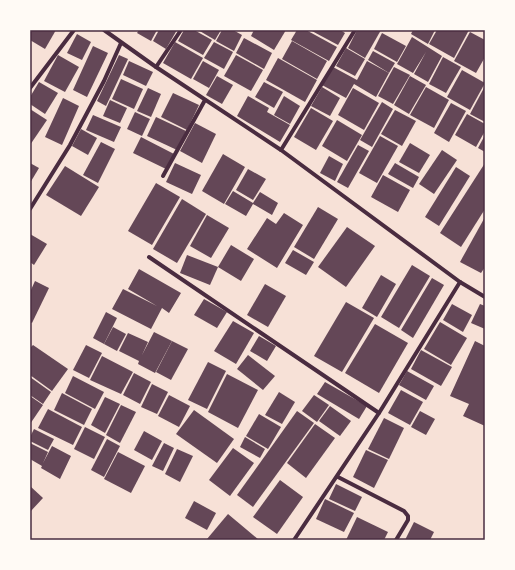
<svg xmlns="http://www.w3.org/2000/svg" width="515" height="570" font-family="'Noto Sans',sans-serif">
  <rect width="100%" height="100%" fill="#f7e1d7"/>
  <g fill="#644757">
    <path d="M30,30H56L45,49L30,40Z"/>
    <path d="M139,30H157L151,41L137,33Z"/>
    <path d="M159,30H177L166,49L153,41Z"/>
    <path d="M184,30H194L212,40L203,55L178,41Z"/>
    <path d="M198,30H221L215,40Z"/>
    <path d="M222,30H233L242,35L234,51L216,41Z"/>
    <path d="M254,30H286L274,50L251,36Z"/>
    <path d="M297,30H306L337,47L329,61L291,40Z"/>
    <path d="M310,30H340L345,33L338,45Z"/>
    <path d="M357,30H381L365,58L348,48Z"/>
    <path d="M413,30H435L428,44L411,34Z"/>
    <path d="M437,30H469L454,58L429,44Z"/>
    <path d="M470,32L485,40V57L476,73L454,61Z"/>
    <path d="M382,33L406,46L397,62L374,49Z"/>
    <path d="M77,34L91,42L82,60L67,53Z"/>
    <path d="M412,37L442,56L428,82L414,74L426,52L413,73L397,64Z"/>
    <path d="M244,38L272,53L264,69L236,53Z"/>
    <path d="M292,41L327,61L317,79L282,59Z"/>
    <path d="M175,42L203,58L191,79L163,63Z"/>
    <path d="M214,42L233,52L224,69L204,58Z"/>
    <path d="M93,46L108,53L87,97L73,90Z"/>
    <path d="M346,48L365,59L355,76L336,66Z"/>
    <path d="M373,51L395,63L389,73L368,60Z"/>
    <path d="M58,55L79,67L65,92L44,81Z"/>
    <path d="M119,55L128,59L106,106L97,101Z"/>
    <path d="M236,55L263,70L251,91L224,76Z"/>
    <path d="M443,57L461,67L446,93L429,84Z"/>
    <path d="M278,58L317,80L305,102L266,80Z"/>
    <path d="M129,61L153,72L146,86L123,75Z"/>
    <path d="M203,61L219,70L209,88L193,79Z"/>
    <path d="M367,61L389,73L376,97L354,84L346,98L322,85L333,67L357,80Z"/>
    <path d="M394,67L410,75L393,104L378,96Z"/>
    <path d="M462,70L485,83L470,110L447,97Z"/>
    <path d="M217,76L233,85L222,104L206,95Z"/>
    <path d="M410,76L426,85L409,114L394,105Z"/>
    <path d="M121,79L143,89L134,109L112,99Z"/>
    <path d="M39,82L58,93L45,114L30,104V97Z"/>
    <path d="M264,82L283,92L274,108L255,97Z"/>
    <path d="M485,86V122L470,114Z"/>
    <path d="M322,87L340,98L330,116L311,106Z"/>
    <path d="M426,87L449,100L434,128L410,115Z"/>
    <path d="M148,88L161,94L151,117L137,111Z"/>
    <path d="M353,88L379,103L364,130L338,115Z"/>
    <path d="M173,93L199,105L187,130L161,117Z"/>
    <path d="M248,96L269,108L267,112L290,125L280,142L237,116Z"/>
    <path d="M284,96L300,106L290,124L274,115Z"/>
    <path d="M63,98L79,106L62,145L45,137Z"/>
    <path d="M110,100L127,108L120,123L103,116Z"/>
    <path d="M382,102L393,109L372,147L360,140Z"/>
    <path d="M451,103L466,111L449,142L434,133Z"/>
    <path d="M311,108L333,121L316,150L294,137Z"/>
    <path d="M30,109L47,120L30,145Z"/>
    <path d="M395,110L416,121L402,146L381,134Z"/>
    <path d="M135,112L150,119L142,136L127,129Z"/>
    <path d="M467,114L485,124V131L476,147L455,135Z"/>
    <path d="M93,115L121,127L114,142L86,130Z"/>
    <path d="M156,117L186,131L177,150L147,136Z"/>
    <path d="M337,120L362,135L347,161L322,146Z"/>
    <path d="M195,123L216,134L202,163L180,151Z"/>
    <path d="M81,129L97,138L88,155L72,146Z"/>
    <path d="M485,135V152L478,148Z"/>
    <path d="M380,136L398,146L377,183L359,173Z"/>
    <path d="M141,137L174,154L166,169L133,153Z"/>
    <path d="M101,142L115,149L98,183L83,175Z"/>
    <path d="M410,143L430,155L419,173L399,162Z"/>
    <path d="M358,145L369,151L348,188L337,182Z"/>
    <path d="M442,150L457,160L434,194L419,184Z"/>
    <path d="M223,154L245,167L224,204L202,191Z"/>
    <path d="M329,156L343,164L335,181L320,173Z"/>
    <path d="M30,163L39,168L30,183Z"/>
    <path d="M175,163L201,175L192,194L166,182Z"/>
    <path d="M395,163L419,177L413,188L388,174Z"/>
    <path d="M485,163V209L461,247L440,233Z"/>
    <path d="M65,166L99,187L81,216L46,195Z"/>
    <path d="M456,167L470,176L439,226L425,217Z"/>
    <path d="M248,169L266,179L253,200L236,190Z"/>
    <path d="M383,175L410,190L398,212L371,197Z"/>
    <path d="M156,183L180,197L152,245L128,231Z"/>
    <path d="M233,191L253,203L260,192L278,203L272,215L253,204L246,216L225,204Z"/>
    <path d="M182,199L206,214L177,263L153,249Z"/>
    <path d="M318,207L338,219L314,259L294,247Z"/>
    <path d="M284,213L303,225L277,268L247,249L267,218L276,224Z"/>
    <path d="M207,215L229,228L211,258L190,246Z"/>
    <path d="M485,217V267L481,273L460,262Z"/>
    <path d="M347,227L375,246L346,287L318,267Z"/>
    <path d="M30,234L47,244L34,265L30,262Z"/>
    <path d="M231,245L254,259L241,281L218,267Z"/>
    <path d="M293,250L314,262L306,275L285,263Z"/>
    <path d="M187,255L218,267L210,285L180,273Z"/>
    <path d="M412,265L430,276L399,328L381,317Z"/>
    <path d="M139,269L181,293L169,313L162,308L151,329L112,309L123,289L157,306L128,289Z"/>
    <path d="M381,275L396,284L377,317L362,308Z"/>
    <path d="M432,278L444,285L413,338L401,330Z"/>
    <path d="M35,281L49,288L32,323L30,322V292Z"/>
    <path d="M265,284L286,296L268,327L247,315Z"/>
    <path d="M204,299L227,312L217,328L194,315Z"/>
    <path d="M346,302L374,318L342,372L314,356Z"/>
    <path d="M452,304L472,315L463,332L443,320Z"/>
    <path d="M480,304L485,306V329L471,323Z"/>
    <path d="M106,312L117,318L104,344L93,338Z"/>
    <path d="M233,321L254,333L236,364L214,351Z"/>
    <path d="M440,322L467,338L451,365L424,349Z"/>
    <path d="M375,324L408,343L379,393L345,373Z"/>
    <path d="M113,327L126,334L117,351L104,344Z"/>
    <path d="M154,332L172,341L155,373L138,364L139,361L119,351L128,333L148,342L142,355Z"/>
    <path d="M259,336L276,346L267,361L250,351Z"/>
    <path d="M172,341L188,349L171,380L156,372Z"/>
    <path d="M475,341L485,346V426L463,416L469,404L450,396Z"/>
    <path d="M33,345L68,369L52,391L30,375V348Z"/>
    <path d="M86,345L102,353L89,378L73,370Z"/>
    <path d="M421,350L452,367L441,386L411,369Z"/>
    <path d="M248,355L275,376L263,390L237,369Z"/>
    <path d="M102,356L133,372L121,394L90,380Z"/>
    <path d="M208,362L226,371L207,409L188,400Z"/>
    <path d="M407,371L434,386L426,400L399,385Z"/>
    <path d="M134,373L151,382L140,404L123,395Z"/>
    <path d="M227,374L258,390L238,428L208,412Z"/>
    <path d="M73,376L104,392L95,409L65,393Z"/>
    <path d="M30,377L51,392L43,404L30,395Z"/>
    <path d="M325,382L367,406L359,419L317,394Z"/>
    <path d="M152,384L168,392L157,414L141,407Z"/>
    <path d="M401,390L423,402L410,425L388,413Z"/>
    <path d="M279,392L295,402L282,424L265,415Z"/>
    <path d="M62,393L92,409L84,425L54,410Z"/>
    <path d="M169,395L190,406L179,427L158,416Z"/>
    <path d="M314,395L329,405L317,422L302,411Z"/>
    <path d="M30,396L43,405L30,424Z"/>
    <path d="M105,397L120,404L105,433L91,425Z"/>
    <path d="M121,405L136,412L120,443L106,435Z"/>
    <path d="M330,406L351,421L340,436L319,421Z"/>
    <path d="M48,409L82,427L73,445L38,428Z"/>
    <path d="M194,410L234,439L217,463L176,434Z"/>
    <path d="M297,411L314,423L253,507L237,495Z"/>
    <path d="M420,411L435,419L426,435L411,427Z"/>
    <path d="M259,414L281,427L268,449L246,436Z"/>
    <path d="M384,418L404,428L389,459L368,449Z"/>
    <path d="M315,424L335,438L306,478L287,463Z"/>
    <path d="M85,427L105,437L94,459L74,449Z"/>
    <path d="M34,429L54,439L48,450L30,441V437Z"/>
    <path d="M144,431L162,441L152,460L134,450Z"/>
    <path d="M245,437L265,449L260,458L240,447Z"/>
    <path d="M107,439L120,446L104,477L91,470Z"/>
    <path d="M30,443L48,452L43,463L52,446L71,456L60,479L41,468L42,466L30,459Z"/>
    <path d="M164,443L174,448L163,471L152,466Z"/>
    <path d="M233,448L254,463L230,496L209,480Z"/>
    <path d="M177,449L193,456L180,482L165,474Z"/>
    <path d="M366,450L388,460L374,488L353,477Z"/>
    <path d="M118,452L145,466L131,493L104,479Z"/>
    <path d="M280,480L303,497L277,534L253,517Z"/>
    <path d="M336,484L362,497L355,511L329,499Z"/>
    <path d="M30,486L43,498L30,512Z"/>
    <path d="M325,499L354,513L344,532L316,519Z"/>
    <path d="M194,501L216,513L207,530L185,518Z"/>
    <path d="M228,514L259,540H208L207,539Z"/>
    <path d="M357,517L388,532L384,540H346Z"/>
    <path d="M414,522L434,532L430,540H405Z"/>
  </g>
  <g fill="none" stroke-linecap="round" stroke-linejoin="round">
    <g stroke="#4a2c40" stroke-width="4">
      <path d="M104,30L156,67L281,150L460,282L485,297"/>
      <path d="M156,67L181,30"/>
      <path d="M30,88L74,30"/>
      <path d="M281,150L355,30"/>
      <path d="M163,176L205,100"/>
      <path d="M30,209L70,145L104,81L121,43"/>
      <path d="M149,257L379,413"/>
      <path d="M338,477L404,511L408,516V520L396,540"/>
      <path d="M294,540L379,413L460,282"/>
    </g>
  </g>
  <rect width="515" height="570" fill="none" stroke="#fffaf5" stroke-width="62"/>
  <rect x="31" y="31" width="453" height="508" fill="none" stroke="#4a2c40" stroke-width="1.5"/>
</svg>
